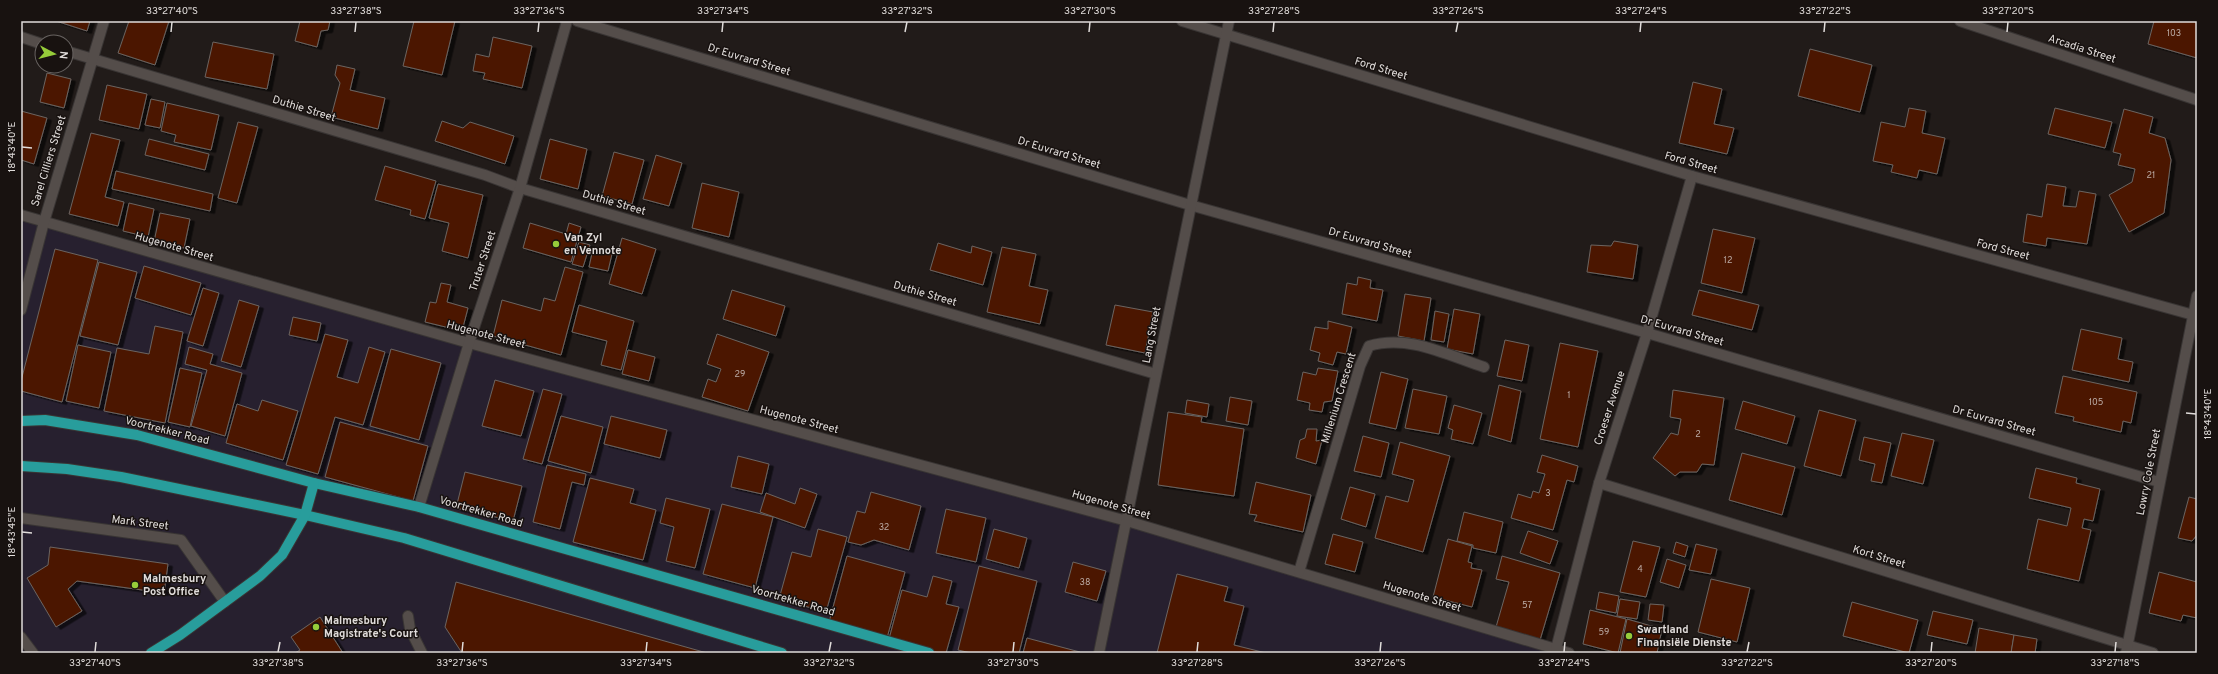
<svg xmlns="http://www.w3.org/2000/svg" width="2218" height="674" font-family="Overpass,sans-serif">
  <defs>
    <filter id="shadow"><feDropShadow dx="4.5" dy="2.5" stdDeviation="0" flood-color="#0009"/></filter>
  </defs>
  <rect width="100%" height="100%" fill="#211b19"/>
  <path fill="#27202f" d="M21,215L1127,521L1569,653H21Z"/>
  <g fill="#4c1901" stroke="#6b6461" filter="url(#shadow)">
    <path d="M56,21H90L87,31Z"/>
    <path d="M129,21H169L155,65L118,53Z"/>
    <path d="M300,21H330L328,30L321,31L317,47L295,41Z"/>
    <path d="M414,21H455L442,75L403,66Z"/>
    <path d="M2154,21H2197V58L2148,44Z"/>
    <path d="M493,37L532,46L522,88L483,79L485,73L473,71L476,54L489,57Z"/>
    <path d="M213,42L274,54L267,89L205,77Z"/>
    <path d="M1810,49L1872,65L1860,112L1798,96Z"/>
    <path d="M337,65L355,69L350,90L385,98L378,129L331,117L340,83L335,75Z"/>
    <path d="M47,73L71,79L64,108L40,102Z"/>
    <path d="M1693,82L1722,89L1714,124L1734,128L1727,154L1679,143Z"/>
    <path d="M107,85L147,94L139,129L99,120Z"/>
    <path d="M151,99L165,102L160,128L145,125Z"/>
    <path d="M167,103L219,115L211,150L174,142L176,135L161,131Z"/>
    <path d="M1909,108L1926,111L1922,133L1945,138L1937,174L1919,170L1917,178L1891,172L1893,165L1873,161L1881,122L1905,127Z"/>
    <path d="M2055,108L2112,122L2105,148L2048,134Z"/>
    <path d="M2124,109L2153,117L2149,133L2165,138L2171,160L2164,213L2129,232L2109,195L2132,182L2135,169L2118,165L2121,154L2113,152Z"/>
    <path d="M21,111L47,118L34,164L21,160Z"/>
    <path d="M442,121L463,128L470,122L514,136L505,164L435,141Z"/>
    <path d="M238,122L258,127L237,203L218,198Z"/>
    <path d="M91,133L120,140L105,197L124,202L118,226L69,214Z"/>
    <path d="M149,139L209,154L205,170L145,155Z"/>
    <path d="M550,139L587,149L578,189L540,179Z"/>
    <path d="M614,152L644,160L632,204L602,196Z"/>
    <path d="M656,155L682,163L669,206L643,199Z"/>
    <path d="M385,166L436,181L425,219L410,215L411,210L375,200Z"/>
    <path d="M116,171L213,194L210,211L112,189Z"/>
    <path d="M702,183L739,192L729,237L692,228Z"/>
    <path d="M438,184L483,195L468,258L442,251L449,223L429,218Z"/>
    <path d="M2047,184L2066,187L2063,206L2076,207L2079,191L2096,194L2087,244L2047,238L2046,246L2023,242L2027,214L2042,217Z"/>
    <path d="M129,203L154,209L148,237L123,231Z"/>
    <path d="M160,213L190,219L184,248L154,242Z"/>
    <path d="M530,223L566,234L569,223L581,227L571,262L523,248Z"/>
    <path d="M1713,229L1755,238L1742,293L1701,283Z"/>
    <path d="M622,238L656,249L642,294L609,284Z"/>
    <path d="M1614,241L1638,245L1633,279L1587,272L1591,245L1611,246Z"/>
    <path d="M579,242L590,245L583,267L572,264Z"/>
    <path d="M938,243L971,253L972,246L992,252L983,285L930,270Z"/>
    <path d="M1002,247L1036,254L1029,286L1048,290L1040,324L987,312Z"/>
    <path d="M55,249L98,260L62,402L21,391V381Z"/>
    <path d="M593,249L612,254L608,271L589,267Z"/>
    <path d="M99,262L137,272L118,345L80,336Z"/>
    <path d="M144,266L201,283L191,315L135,298Z"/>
    <path d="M565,267L583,272L561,355L493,336L502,300L541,311L544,298L555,301Z"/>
    <path d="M1358,277L1371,280L1370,288L1383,290L1377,321L1342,314L1347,283L1357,285Z"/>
    <path d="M441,283L451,285L447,302L468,308L462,331L425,322L430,302L436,303Z"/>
    <path d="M203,288L219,293L203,346L187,341Z"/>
    <path d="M732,290L785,306L776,336L723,319Z"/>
    <path d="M1699,290L1759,305L1752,330L1692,315Z"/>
    <path d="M1405,294L1431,298L1424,341L1398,336Z"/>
    <path d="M239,300L259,306L241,367L221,361Z"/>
    <path d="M579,305L634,321L621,370L601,365L607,341L572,332Z"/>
    <path d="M1115,305L1153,312L1145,353L1106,345Z"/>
    <path d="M1454,309L1480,314L1473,354L1447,349Z"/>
    <path d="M1435,311L1449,314L1444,342L1431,340Z"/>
    <path d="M293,317L321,323L317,341L289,335Z"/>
    <path d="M1328,321L1352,327L1346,354L1337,352L1333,365L1318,361L1320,353L1310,350L1315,327L1328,329Z"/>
    <path d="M155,326L183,332L165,423L104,411L117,348L149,354Z"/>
    <path d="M2081,329L2122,338L2118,359L2133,362L2129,382L2072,370Z"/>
    <path d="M325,334L348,340L337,377L358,383L369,347L385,352L363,425L335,417L318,474L286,465Z"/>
    <path d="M717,334L769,352L748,411L702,397L708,379L716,382L721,369L707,364Z"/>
    <path d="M1505,340L1529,345L1522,381L1497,376Z"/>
    <path d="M1560,343L1598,351L1578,447L1540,439Z"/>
    <path d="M78,345L111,352L99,408L66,401Z"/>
    <path d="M189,347L213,354L210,364L242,373L225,436L191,426L207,370L185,364Z"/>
    <path d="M391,349L441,363L419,440L370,426Z"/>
    <path d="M628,350L655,357L649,381L622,374Z"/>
    <path d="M180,368L202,373L190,427L168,422Z"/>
    <path d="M1318,368L1338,371L1332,401L1324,402L1322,412L1309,410L1310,403L1297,400L1303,372L1316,375Z"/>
    <path d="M1381,372L1408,379L1396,429L1369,423Z"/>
    <path d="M2063,376L2137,392L2131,423L2123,421L2121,432L2073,421L2074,417L2055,413Z"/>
    <path d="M495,380L534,391L521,436L482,426Z"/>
    <path d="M1499,385L1521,391L1511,442L1488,435Z"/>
    <path d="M543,389L562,394L542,464L523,459Z"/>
    <path d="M1413,389L1447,396L1439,434L1405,428Z"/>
    <path d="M1673,390L1724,398L1714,465L1702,464L1697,472H1680L1675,476L1653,458L1671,433L1678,435L1681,419L1670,417Z"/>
    <path d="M1230,397L1252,401L1248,425L1226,421Z"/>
    <path d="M262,400L298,411L283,460L226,443L237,404L258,411Z"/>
    <path d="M1187,400L1209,404L1207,417L1185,413Z"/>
    <path d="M1743,401L1795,416L1787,444L1735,429Z"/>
    <path d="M1454,405L1482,413L1473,444L1451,439L1453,430L1448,428Z"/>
    <path d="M1819,410L1856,420L1841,476L1804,466Z"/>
    <path d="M1168,412L1202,417L1201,422L1244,429L1234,496L1158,485Z"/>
    <path d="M561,416L603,427L591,473L548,461Z"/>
    <path d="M611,416L667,430L660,458L604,444Z"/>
    <path d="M340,422L428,446L413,501L325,477Z"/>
    <path d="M1307,429H1317L1316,441L1322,440L1316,464L1296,458L1300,440L1305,438Z"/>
    <path d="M1902,433L1934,440L1923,484L1891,476Z"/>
    <path d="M1363,436L1389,443L1381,477L1354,471Z"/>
    <path d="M1864,437L1891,443L1882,483L1871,481L1875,464L1859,460Z"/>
    <path d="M1400,442L1450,456L1423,552L1375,538L1386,496L1408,502L1414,480L1392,474Z"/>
    <path d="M1742,453L1795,467L1782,515L1729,500Z"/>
    <path d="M1542,455L1578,466L1574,482L1567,480L1553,530L1511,518L1518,494L1531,498L1533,491L1539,493L1545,474L1537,472Z"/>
    <path d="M738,456L769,464L762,494L731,487Z"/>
    <path d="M547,465L586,474L584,485L572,482L560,529L533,522Z"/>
    <path d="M2036,468L2077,478L2076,483L2100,489L2093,521L2084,519L2082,528L2091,530L2079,581L2027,569L2038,519L2067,526L2071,508L2029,498Z"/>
    <path d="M465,472L522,486L513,521L456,508Z"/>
    <path d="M590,478L634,489L630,503L656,510L643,560L573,542Z"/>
    <path d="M1256,482L1311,495L1303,532L1254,521L1257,515L1249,514Z"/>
    <path d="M1350,487L1375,494L1366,527L1341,519Z"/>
    <path d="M800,488L817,494L805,528L760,512L766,493L795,504Z"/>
    <path d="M871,492L921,506L909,550L874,540L861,545L848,542L857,511L865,513Z"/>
    <path d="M2189,497L2197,499V535L2192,541L2178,538Z"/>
    <path d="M666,498L710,509L695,568L666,561L674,527L660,523Z"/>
    <path d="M722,504L773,517L755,588L703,574Z"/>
    <path d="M946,509L986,518L976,562L936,553Z"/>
    <path d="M1464,512L1503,522L1496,553L1473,548V545L1457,541Z"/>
    <path d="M818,529L847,537L826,612L779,599L792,552L811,557Z"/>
    <path d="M994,529L1027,538L1019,568L986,559Z"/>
    <path d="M1528,531L1558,541L1550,564L1520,553Z"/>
    <path d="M1333,534L1363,542L1355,572L1325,564Z"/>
    <path d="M1448,539L1472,546L1468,562L1472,563L1471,568L1482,570L1472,607L1433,597Z"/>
    <path d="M1633,541L1660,547L1646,597L1620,592Z"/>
    <path d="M1676,542L1688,546L1685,557L1673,553Z"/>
    <path d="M1696,544L1717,549L1711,574L1689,570Z"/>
    <path d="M50,547L168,564L164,593L77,581L68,589L82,611L56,627L27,578L48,565Z"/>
    <path d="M847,556L905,572L887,638L829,622Z"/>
    <path d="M1502,556L1560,573L1540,640L1496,627L1509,582L1496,579Z"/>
    <path d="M1667,559L1686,565L1679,588L1660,582Z"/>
    <path d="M1073,562L1106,571L1097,601L1065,592Z"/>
    <path d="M979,566L1037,581L1019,653H971L958,650Z"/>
    <path d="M2159,572L2197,582V618L2183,615L2181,621L2149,613Z"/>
    <path d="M1177,574L1228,587L1224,601L1244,606L1234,645L1266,653H1157Z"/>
    <path d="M933,576L952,581L946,604L959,607L946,653H939L889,639L902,590L927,597Z"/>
    <path d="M1711,579L1750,588L1737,642L1698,632Z"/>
    <path d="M456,582L707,653H462L445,627Z"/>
    <path d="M1599,592L1619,596L1616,613L1596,609Z"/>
    <path d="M1620,599L1640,602L1637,619L1617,616Z"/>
    <path d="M1852,602L1918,620L1909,653L1843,636Z"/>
    <path d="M1650,604L1664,605L1662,622L1648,620Z"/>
    <path d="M1590,610L1626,619L1618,653L1583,644Z"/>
    <path d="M1933,611L1973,620L1967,644L1927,635Z"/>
    <path d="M320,617L343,653H295L300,650L291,637Z"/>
    <path d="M1627,619L1662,629L1657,653H1620Z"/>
    <path d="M1979,628L2014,635L2011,653H1975Z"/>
    <path d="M2014,635L2037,639L2035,653H2011Z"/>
    <path d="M1027,638L1080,652L1079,653H1023Z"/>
  </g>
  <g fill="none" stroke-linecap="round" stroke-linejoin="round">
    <g stroke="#393534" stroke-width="12">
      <g id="minor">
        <path d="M577,21L1190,205L1647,333L2159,482"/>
        <path d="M1182,21L1692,176L2197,316"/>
        <path d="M1960,21L2197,100"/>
        <path d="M21,37L42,44"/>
        <path d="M66,51L485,175L520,188L1156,374"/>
        <path d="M21,215L469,343L1127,521L1569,653"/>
        <path d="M21,310L44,222L104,21"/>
        <path d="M1599,483L2153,653"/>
        <path d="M419,507L469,343L520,188L567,21"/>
        <path d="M21,518L181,540L225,602"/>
        <path d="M1299,572L1360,366L1369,346C1408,334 1447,355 1484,367"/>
        <path d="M408,616L410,629L422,653"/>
        <path d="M21,637L33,653"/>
        <path d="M1556,649L1599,483L1647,333L1692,176"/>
        <path d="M1099,653L1229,21"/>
        <path d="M2126,653L2197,296"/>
      </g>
    </g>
    <g stroke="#393534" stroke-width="12">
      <g id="major">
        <path d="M21,421L45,420L137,435L314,483L419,507L929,653"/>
        <path d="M21,466L67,469L121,477L305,515L404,538L782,653"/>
        <path d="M151,653L180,635L260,576L282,555L305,515L314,483"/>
      </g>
    </g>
    <use href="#minor" stroke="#544d4a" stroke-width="10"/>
    <use href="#major" stroke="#289d9c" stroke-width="10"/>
  </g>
  <path fill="none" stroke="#e0dcda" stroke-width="1.5" d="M171,32L172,22M355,32L356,22M538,32L539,22M722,32L723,22M905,32L907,22M1089,32L1090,22M1273,32L1274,22M1456,32L1458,22M1640,32L1641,22M1824,32L1825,22M2007,32L2008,22M22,147L32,148M2186,413L2196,414M22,532L32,533M95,652L96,642M278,652L280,642M462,652L463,642M646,652L647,642M829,652L831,642M1013,652L1014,642M1197,652L1198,642M1380,652L1381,642M1564,652L1565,642M1747,652L1749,642M1931,652L1932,642M2115,652L2116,642"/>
  <g fill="#96cc3a" stroke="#181210" stroke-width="1.5">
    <circle cx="556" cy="244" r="4"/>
    <circle cx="135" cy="585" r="4"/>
    <circle cx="316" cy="627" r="4"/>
    <circle cx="1629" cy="636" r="4"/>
  </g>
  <g text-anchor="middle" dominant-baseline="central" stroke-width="3" stroke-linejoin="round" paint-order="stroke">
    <g font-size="9" fill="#bbaba4">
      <text x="2174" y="33">103</text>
      <text x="2151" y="175">21</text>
      <text x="1728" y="260">12</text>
      <text x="740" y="374">29</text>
      <text x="1569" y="395">1</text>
      <text x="2096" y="402">105</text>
      <text x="1698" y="434">2</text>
      <text x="1548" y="493">3</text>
      <text x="884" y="527">32</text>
      <text x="1640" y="569">4</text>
      <text x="1085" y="582">38</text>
      <text x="1527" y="605">57</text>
      <text x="1604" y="632">59</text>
    </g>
    <g font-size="11" fill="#e0dcda" stroke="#181210">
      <text transform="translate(2082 49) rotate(18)">Arcadia Street</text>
      <text transform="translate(749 60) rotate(17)">Dr Euvrard Street</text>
      <text transform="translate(1381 69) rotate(17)">Ford Street</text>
      <text transform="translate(304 109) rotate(17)">Duthie Street</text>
      <text transform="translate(1059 153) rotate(17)">Dr Euvrard Street</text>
      <text transform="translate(49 161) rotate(-73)">Sarel Cilliers Street</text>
      <text transform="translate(1691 163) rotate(16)">Ford Street</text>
      <text transform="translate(614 203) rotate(16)">Duthie Street</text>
      <text transform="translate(1370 243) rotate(16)">Dr Euvrard Street</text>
      <text transform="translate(174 247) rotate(16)">Hugenote Street</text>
      <text transform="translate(2003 250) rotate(15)">Ford Street</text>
      <text transform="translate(483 261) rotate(-72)">Truter Street</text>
      <text transform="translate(925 294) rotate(16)">Duthie Street</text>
      <text transform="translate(1682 331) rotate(16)">Dr Euvrard Street</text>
      <text transform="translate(486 335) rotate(15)">Hugenote Street</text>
      <text transform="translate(1152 335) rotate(-79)">Lang Street</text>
      <text transform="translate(1339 398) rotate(-73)">Millenium Crescent</text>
      <text transform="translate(1610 408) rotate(-72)">Croeser Avenue</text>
      <text transform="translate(799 420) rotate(15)">Hugenote Street</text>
      <text transform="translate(1994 421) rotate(16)">Dr Euvrard Street</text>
      <text transform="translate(167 431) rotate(14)">Voortrekker Road</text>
      <text transform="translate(2149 472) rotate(-79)">Lowry Cole Street</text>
      <text transform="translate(1111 505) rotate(16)">Hugenote Street</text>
      <text transform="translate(481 512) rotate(16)">Voortrekker Road</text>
      <text transform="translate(140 523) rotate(7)">Mark Street</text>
      <text transform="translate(1879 557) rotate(17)">Kort Street</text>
      <text transform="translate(1422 597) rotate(17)">Hugenote Street</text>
      <text transform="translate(793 601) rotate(16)">Voortrekker Road</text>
    </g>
    <g font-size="11" font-weight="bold" fill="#e0dcda" stroke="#181210" text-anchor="start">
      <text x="564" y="238">Van Zyl<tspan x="564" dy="13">en Vennote</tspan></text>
      <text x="143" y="579">Malmesbury<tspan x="143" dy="13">Post Office</tspan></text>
      <text x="324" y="621">Malmesbury<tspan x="324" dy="13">Magistrate's Court</tspan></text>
      <text x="1637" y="630">Swartland<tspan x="1637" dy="13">Finansiële Dienste</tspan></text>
    </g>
  </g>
  <rect width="2218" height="674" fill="none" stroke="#181210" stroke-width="44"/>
  <g transform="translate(54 54) rotate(97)"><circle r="19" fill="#181210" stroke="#686361"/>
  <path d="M0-3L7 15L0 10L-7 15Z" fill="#96cc3a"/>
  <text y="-6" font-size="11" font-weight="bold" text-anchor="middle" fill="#e0dcda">N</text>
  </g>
  <rect x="22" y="22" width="2174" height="630" fill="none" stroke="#e0dcda" stroke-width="1.5"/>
  <g font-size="10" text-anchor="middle" fill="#e0dcda">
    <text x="172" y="14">33°27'40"S</text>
    <text x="356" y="14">33°27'38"S</text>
    <text x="539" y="14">33°27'36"S</text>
    <text x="723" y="14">33°27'34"S</text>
    <text x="907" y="14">33°27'32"S</text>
    <text x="1090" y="14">33°27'30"S</text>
    <text x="1274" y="14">33°27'28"S</text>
    <text x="1458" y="14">33°27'26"S</text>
    <text x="1641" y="14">33°27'24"S</text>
    <text x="1825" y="14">33°27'22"S</text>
    <text x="2008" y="14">33°27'20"S</text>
    <text transform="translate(11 147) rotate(-90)" y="4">18°43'40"E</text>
    <text transform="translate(2207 414) rotate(-90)" y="4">18°43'40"E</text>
    <text transform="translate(11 532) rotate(-90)" y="4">18°43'45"E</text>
    <text x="95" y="666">33°27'40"S</text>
    <text x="278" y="666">33°27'38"S</text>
    <text x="462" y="666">33°27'36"S</text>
    <text x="646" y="666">33°27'34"S</text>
    <text x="829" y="666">33°27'32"S</text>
    <text x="1013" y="666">33°27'30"S</text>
    <text x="1197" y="666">33°27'28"S</text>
    <text x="1380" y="666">33°27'26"S</text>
    <text x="1564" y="666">33°27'24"S</text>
    <text x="1747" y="666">33°27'22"S</text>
    <text x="1931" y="666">33°27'20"S</text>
    <text x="2115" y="666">33°27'18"S</text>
  </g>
</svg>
